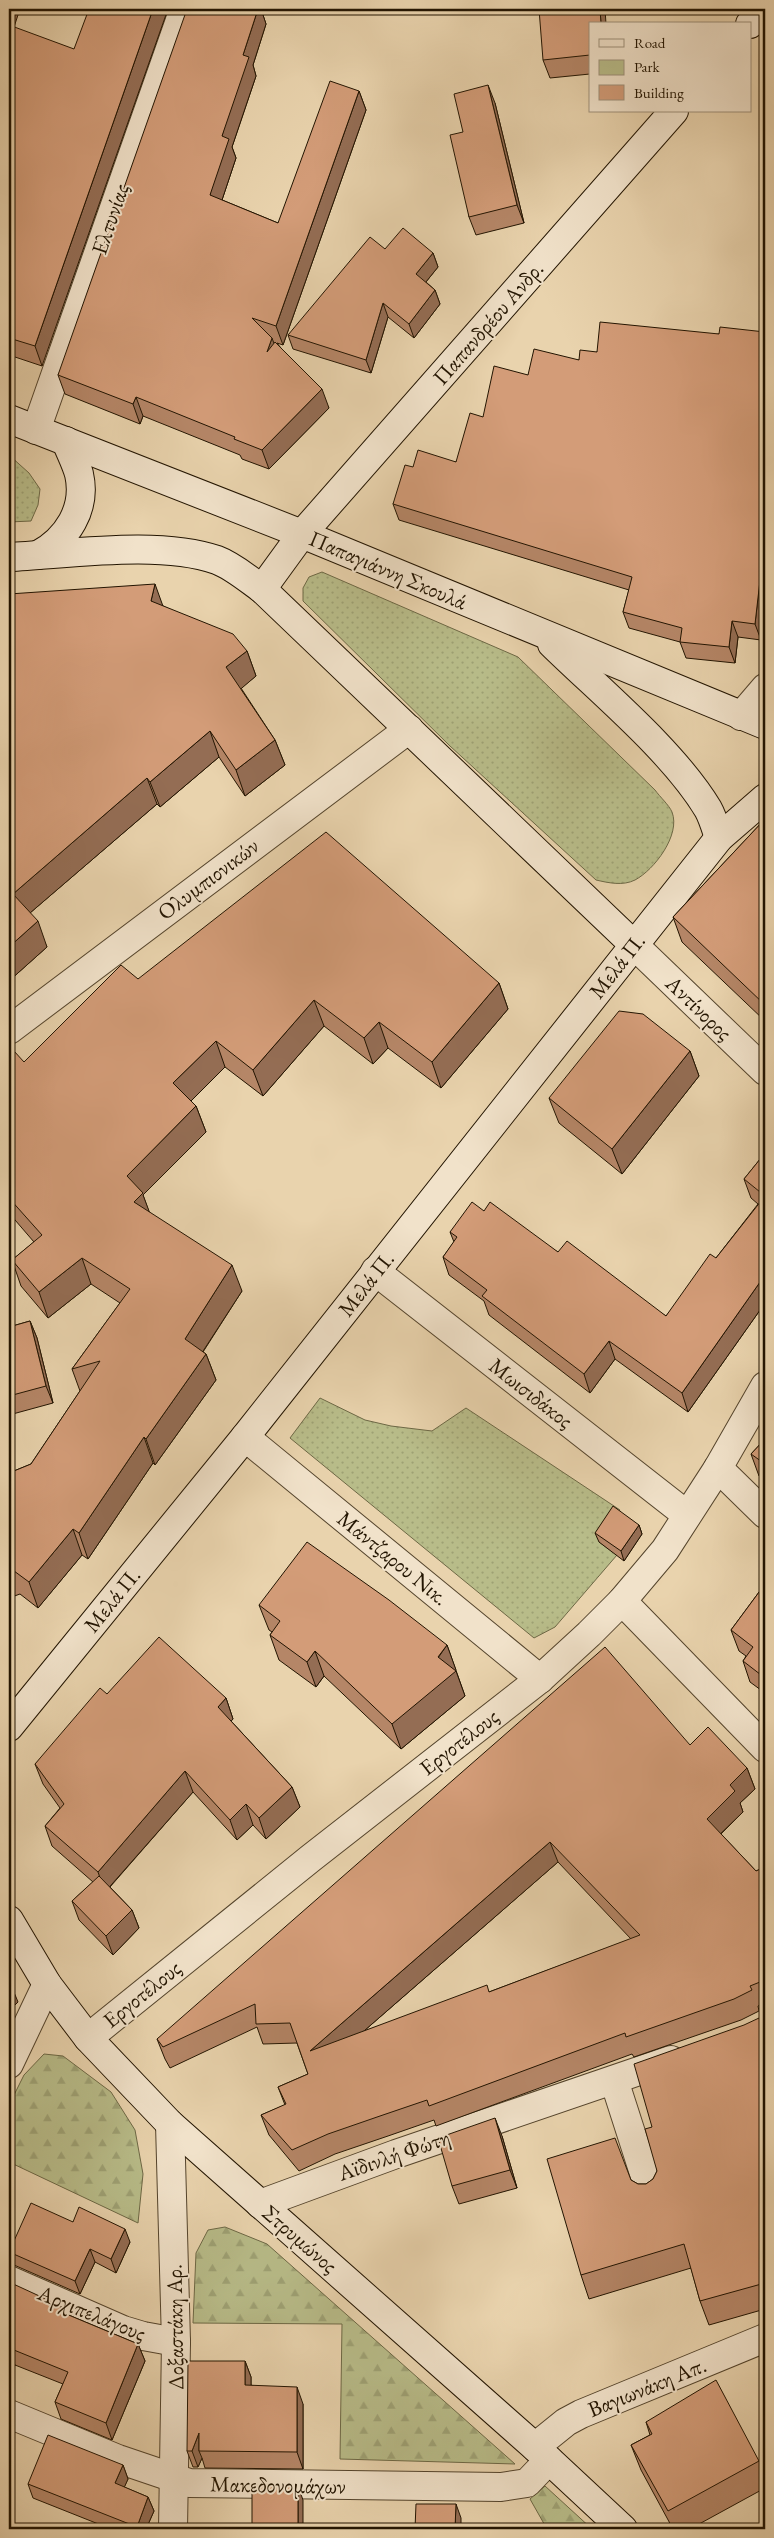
<svg xmlns="http://www.w3.org/2000/svg" width="774" height="2538" font-family="'EB Garamond',serif">
  <defs>
    <pattern id="green-dots" width="8" height="8" patternUnits="userSpaceOnUse" patternTransform="scale(1.25)"><rect width="8" height="8" fill="#b8bc89"/><path d="M2 2h.1M6 6h.1" fill="none" stroke="#9ea174" stroke-width="1.8" stroke-linecap="round"/></pattern>
    <pattern id="forest-firs" width="22" height="20" patternUnits="userSpaceOnUse" patternTransform="scale(1.25)"><rect width="22" height="20" fill="#b8bc89"/><path d="M5 1l3.5 6h-7zM16 11l3.5 6h-7z" fill="#9ea174"/></pattern>
  </defs>
  <rect width="100%" height="100%" fill="#e9d3ad"/>
  <filter id="stains"><feTurbulence type="fractalNoise" baseFrequency=".004" numOctaves="4"/><feColorMatrix values="0 0 0 0 .2 0 0 0 0 .09 0 0 0 0 .02 0 0 0 .5 -.17"/></filter>
  <radialGradient id="worn" r=".72"><stop offset=".6" stop-color="#630" stop-opacity="0"/><stop offset="1" stop-color="#630" stop-opacity=".3"/></radialGradient>
  <g fill="url(#green-dots)" stroke="#6d6845">
    <path d="M9,455L29,473L40,489L38,505L31,521L9,522Z"/>
    <path d="M322,572L518,657L655,790C660,797 669,805 672,812C681,835 654,870 635,880C623,886 609,883 596,880L450,746L303,601V588L309,577Z"/>
    <path d="M320,1398L365,1420L391,1426L432,1431L466,1408L620,1510L599,1542L617,1555L555,1627L534,1638L290,1438Z"/>
  </g>
  <g fill="url(#forest-firs)" stroke="#6d6845">
    <path d="M44,2054L63,2056L111,2092L135,2130L143,2174L138,2223L9,2162V2105L24,2075Z"/>
    <path d="M225,2227L267,2244L515,2464L340,2459L342,2324L193,2323L196,2253L208,2230Z"/>
    <path d="M545,2486L592,2529H547L530,2499Z"/>
  </g>
  <g fill="none" stroke-linecap="round" stroke-linejoin="round">
    <g stroke="#54442c" stroke-width="30">
      <g id="street">
        <path d="M36,430L184,9"/>
        <path d="M741,716L765,688"/>
        <path d="M633,944L765,1071"/>
        <path d="M9,1030L409,729"/>
        <path d="M375,1271L687,1515"/>
        <path d="M245,1437L540,1679"/>
        <path d="M718,1468L765,1514"/>
        <path d="M622,1601L765,1748"/>
        <path d="M88,2038L311,1858L540,1679L589,1634L622,1601L665,1550L718,1468L765,1386"/>
        <path d="M9,2064L47,1984"/>
        <path d="M614,2080L650,2192"/>
        <path d="M170,2124L176,2342L173,2529"/>
        <path d="M260,2204L396,2154L671,2060"/>
        <path d="M9,2280L123,2330L143,2336L176,2342"/>
        <path d="M9,2414L118,2459L189,2483L501,2487L527,2483L549,2460"/>
        <path d="M535,2447L566,2422L581,2414L765,2338"/>
      </g>
    </g>
    <g stroke="#221401" stroke-width="30">
      <g id="secondary">
        <path d="M750,24L764,9"/>
        <path d="M9,419L302,534L765,725"/>
        <path d="M38,555C67,539 87,509 79,474C76,463 70,452 66,441"/>
        <path d="M9,557C70,554 160,540 217,560C233,566 248,579 262,589L633,944"/>
        <path d="M262,589L302,534L674,111"/>
        <path d="M552,644C601,692 673,751 708,809C713,818 716,829 719,838"/>
        <path d="M9,1727L245,1437L719,838L765,798"/>
        <path d="M9,1920L47,1984L88,2038L170,2124L535,2447L623,2529"/>
      </g>
    </g>
    <use href="#street" stroke="#f1e2ca" stroke-width="28"/>
    <use href="#secondary" stroke="#f1e2ca" stroke-width="28"/>
  </g>
  <g fill="#b58667" stroke="#221401" fill-rule="evenodd">
    <path d="M9,9L14,27L42,366L9,355Z"/>
    <path d="M258,9H261L266,24L253,65L256,76L232,147L236,158L222,200L278,223L359,91L366,110L283,345L277,343L329,408L269,469L242,459L240,455L143,416L140,424L65,394L58,375Z"/>
    <path d="M590,24V74L550,78L543,60Z"/>
    <path d="M495,103L524,223L476,235L469,217L463,132Z"/>
    <path d="M385,249L433,253L438,267L426,282L435,290L440,304L414,338L388,317L371,373L293,349L288,335Z"/>
    <path d="M765,332V601L761,640L738,637L735,663L686,658L680,642L629,628L623,612L629,590L399,520L393,504L413,467L456,462L483,417L528,375L579,360L597,352L719,334Z"/>
    <path d="M9,594L163,606L247,651L256,676L241,688L275,740L285,765L245,796L219,757L160,807L157,804L30,913L47,947L9,981Z"/>
    <path d="M765,819V1021L682,942L673,917Z"/>
    <path d="M138,979L499,983L508,1009L441,1088L388,1048L373,1064L324,1026L263,1096L225,1067L191,1101L196,1106L206,1132L143,1195L149,1212L242,1291L203,1352L206,1354L216,1380L155,1465L153,1463L88,1559L82,1555L38,1608L20,1594L9,1598V1473L31,1464L80,1391L72,1369L120,1303L91,1284L48,1318L21,1286L12,1260L34,1242L9,1213V1056L24,1062Z"/>
    <path d="M690,1051L699,1076L622,1174L559,1123L549,1098Z"/>
    <path d="M765,1153V1303L688,1412L615,1359L590,1393L489,1315L484,1301L449,1275L443,1257L454,1242L450,1232L484,1211L558,1252L666,1316L716,1258L758,1204L751,1198L744,1179Z"/>
    <path d="M30,1321L37,1338L53,1403L9,1415V1327Z"/>
    <path d="M765,1439V1480L759,1476L751,1454Z"/>
    <path d="M639,1525L642,1534L624,1561L599,1542L595,1533Z"/>
    <path d="M765,1584V1693L750,1682L743,1661L746,1656L739,1651L731,1630Z"/>
    <path d="M259,1605L447,1645L465,1696L401,1749L324,1676L316,1687L279,1660L270,1635L272,1632L269,1630Z"/>
    <path d="M107,1694L226,1698L233,1719L231,1721L292,1787L300,1807L266,1839L253,1825L237,1840L193,1792L110,1887L132,1910L139,1928L113,1955L79,1920L72,1901L93,1882L52,1846L45,1826L60,1808L43,1784L35,1764Z"/>
    <path d="M690,1745L747,1768L755,1789L740,1803L743,1812L721,1834L756,1871L765,1867V2003L758,2006L759,2011L741,2020L634,2057L632,2054L436,2126L434,2120L388,2136L335,2154L299,2171L269,2135L261,2115L285,2105L278,2087L308,2074L297,2043L263,2044L257,2027L170,2068L165,2059L157,2039ZM558,1862L631,1939L489,1992L364,2031Z"/>
    <path d="M765,2035V2309L709,2325L700,2301L691,2268L589,2299L581,2275L631,2180L638,2184H646L653,2179L657,2171L652,2127Z"/>
    <path d="M502,2136L517,2188L459,2204L452,2186Z"/>
    <path d="M73,2222L130,2242L116,2273L95,2262L80,2294L14,2265L9,2252Z"/>
    <path d="M9,2282L64,2313L138,2344L145,2361L112,2440L61,2419L55,2402L63,2384L15,2365L9,2381Z"/>
    <path d="M245,2361L251,2377V2385L303,2404V2469L205,2468L202,2458L198,2467H193L187,2451Z"/>
    <path d="M646,2422L759,2461L765,2478V2488L690,2529H673L641,2470L631,2445L650,2435Z"/>
    <path d="M123,2465L128,2479L124,2487L148,2497L154,2511L146,2529H111L33,2498L28,2484Z"/>
  </g>
  <g fill="#946d54" stroke="#221401">
    <path d="M9,9H20L9,42Z"/>
    <path d="M153,9H168L42,366L35,346Z"/>
    <path d="M258,9H261L266,24L253,65L256,76L232,147L236,158L217,215L210,195L222,136L243,55Z"/>
    <path d="M600,9H605L606,24H601Z"/>
    <path d="M488,85L495,103L524,223L517,205Z"/>
    <path d="M359,91L366,110L283,345L276,326Z"/>
    <path d="M433,253L438,267L421,288L416,274Z"/>
    <path d="M435,290L440,304L414,338L409,324Z"/>
    <path d="M383,303L388,317L371,373L366,360Z"/>
    <path d="M272,338L279,357L267,352Z"/>
    <path d="M322,389L329,408L269,469L262,450Z"/>
    <path d="M136,397L143,416L140,424L133,404Z"/>
    <path d="M763,554L765,560V601L761,640L755,624Z"/>
    <path d="M155,584L164,609L151,601Z"/>
    <path d="M732,621L738,637L735,663L729,647Z"/>
    <path d="M247,651L256,676L236,693L226,667Z"/>
    <path d="M210,731L219,757L160,807L150,782Z"/>
    <path d="M275,740L285,765L245,796L236,770Z"/>
    <path d="M147,778L157,804L23,919L13,894Z"/>
    <path d="M38,921L47,947L9,981V947Z"/>
    <path d="M499,983L508,1009L441,1088L432,1062Z"/>
    <path d="M314,1000L324,1026L263,1096L253,1070Z"/>
    <path d="M379,1022L388,1048L373,1064L364,1038Z"/>
    <path d="M216,1041L225,1067L183,1109L173,1083Z"/>
    <path d="M690,1051L699,1076L622,1174L612,1149Z"/>
    <path d="M196,1106L206,1132L143,1195L152,1219L134,1202L127,1176Z"/>
    <path d="M82,1258L91,1284L48,1318L39,1292Z"/>
    <path d="M232,1265L242,1291L194,1365L185,1339Z"/>
    <path d="M765,1275V1303L688,1412L682,1393Z"/>
    <path d="M30,1321L37,1338L53,1403L46,1386Z"/>
    <path d="M609,1341L615,1359L590,1393L584,1374Z"/>
    <path d="M206,1354L216,1380L155,1465L146,1439Z"/>
    <path d="M144,1437L153,1463L88,1559L79,1533Z"/>
    <path d="M639,1525L642,1534L624,1561L621,1551Z"/>
    <path d="M73,1529L82,1555L38,1608L29,1582Z"/>
    <path d="M447,1645L456,1670L455,1672L456,1671L465,1696L401,1749L392,1724Z"/>
    <path d="M315,1651L324,1676L316,1687L307,1662Z"/>
    <path d="M226,1698L233,1719L225,1728L218,1707Z"/>
    <path d="M747,1768L755,1789L740,1803L743,1812L714,1840L707,1819L730,1785Z"/>
    <path d="M185,1771L193,1792L105,1892L98,1872Z"/>
    <path d="M292,1787L300,1807L266,1839L259,1818Z"/>
    <path d="M246,1804L253,1825L237,1840L230,1820Z"/>
    <path d="M550,1842L558,1862L318,2071L310,2051Z"/>
    <path d="M132,1910L139,1928L113,1955L106,1936Z"/>
    <path d="M11,1985L18,2002L9,2011V1987Z"/>
    <path d="M759,2018L765,2035V2040Z"/>
    <path d="M495,2118L502,2136L517,2188L510,2170Z"/>
    <path d="M125,2229L130,2242L116,2273L111,2259Z"/>
    <path d="M90,2249L95,2262L80,2294L75,2281Z"/>
    <path d="M61,2306L67,2323L59,2311Z"/>
    <path d="M138,2344L145,2361L112,2440L106,2423Z"/>
    <path d="M9,2348L15,2365L9,2381Z"/>
    <path d="M245,2361L251,2377V2402L245,2385Z"/>
    <path d="M297,2387L303,2404V2469L297,2452Z"/>
    <path d="M199,2433V2451L202,2458L198,2467L192,2451Z"/>
    <path d="M123,2465L128,2479L120,2497L115,2483Z"/>
    <path d="M298,2486L303,2500V2529H298Z"/>
    <path d="M148,2497L154,2511L146,2529H137V2527Z"/>
    <path d="M456,2504L461,2518V2529H455Z"/>
  </g>
  <g fill="#d39c78" stroke="#221401" fill-rule="evenodd">
    <path d="M89,9H153L35,346L9,338V25L74,49Z"/>
    <path d="M187,9H258L243,55L249,57L222,136L229,139L210,195L278,223L330,81L359,91L276,326L252,318L272,338L267,352L275,342L322,389L262,450L234,439L235,437L136,397L133,404L58,375Z"/>
    <path d="M539,9H600L601,24H590V55L543,60Z"/>
    <path d="M488,85L517,205L469,217L450,135L463,132L454,94Z"/>
    <path d="M403,228L433,253L416,274L435,290L409,324L383,303L366,360L288,335L370,237L385,249Z"/>
    <path d="M600,322L719,334L720,327L765,332V554H763L755,624L732,621L729,647L680,642L682,628L623,612L632,577L393,504L405,465L413,467L418,450L456,462L470,413L483,417L494,366L528,375L534,349L579,360L580,350L597,352Z"/>
    <path d="M155,584L151,601L233,634L247,651L226,667L275,740L236,770L210,731L150,782L147,778L13,894L38,921L9,947V594Z"/>
    <path d="M765,819V1005L673,917Z"/>
    <path d="M326,832L499,983L432,1062L379,1022L364,1038L314,1000L253,1070L216,1041L173,1083L196,1106L127,1176L143,1193L134,1202L232,1265L185,1339L206,1354L146,1439L144,1437L79,1533L73,1529L29,1582L10,1568H9V1473L31,1464L100,1361L72,1369L130,1289L82,1258L39,1292L12,1260L42,1235L9,1198V1056L14,1051L24,1062L121,965L138,979Z"/>
    <path d="M619,1011L643,1014L690,1051L612,1149L549,1098Z"/>
    <path d="M765,1153V1275L682,1393L609,1341L584,1374L482,1296L487,1290L443,1257L457,1237L450,1232L472,1202L484,1211L490,1202L558,1252L567,1241L666,1316L710,1254L716,1258L765,1196L744,1179Z"/>
    <path d="M30,1321L46,1386L9,1396V1327Z"/>
    <path d="M765,1439V1464L751,1454Z"/>
    <path d="M613,1506L639,1525L621,1551L595,1533Z"/>
    <path d="M307,1542L389,1600L447,1645L438,1657L456,1671L392,1724L315,1651L307,1662L270,1635L280,1621L259,1605Z"/>
    <path d="M765,1584V1678L743,1661L753,1647L731,1630Z"/>
    <path d="M159,1637L226,1698L218,1707L292,1787L259,1818L246,1804L230,1820L185,1771L98,1872L45,1826L64,1804L35,1764L100,1688L107,1694Z"/>
    <path d="M605,1647L690,1745L708,1727L747,1768L730,1785L735,1791L707,1819L756,1871L765,1867V1980L750,1986L752,1990L734,1999L626,2037L625,2033L429,2106L427,2100L380,2116L328,2134L292,2150L261,2115L286,2104L278,2087L308,2074L290,2023L256,2024L255,2004L163,2047L157,2039ZM550,1842L640,1935L489,1992L487,1985L310,2051Z"/>
    <path d="M99,1876L132,1910L106,1936L72,1901Z"/>
    <path d="M759,2018L765,2040V2169L764,2186H765V2283L700,2301L684,2244L581,2275L547,2159L615,2138L631,2180L638,2184H646L653,2179L657,2171L645,2129L652,2127L634,2064L744,2025Z"/>
    <path d="M495,2118L510,2170L452,2186L438,2138Z"/>
    <path d="M31,2203L73,2222L79,2207L125,2229L111,2259L90,2249L75,2281L9,2252Z"/>
    <path d="M9,2282L61,2306L59,2311L138,2344L106,2423L55,2402L68,2372L9,2348V2349Z"/>
    <path d="M188,2361H245V2385L297,2387V2452L199,2451V2433L192,2451H187Z"/>
    <path d="M716,2380L759,2461L668,2511L631,2445L652,2434L646,2422Z"/>
    <path d="M48,2435L123,2465L115,2483L148,2497L137,2527L28,2484Z"/>
    <path d="M252,2485L298,2486V2529H252Z"/>
    <path d="M416,2504H456L455,2529H415Z"/>
  </g>
  <g text-anchor="middle" dominant-baseline="central" stroke-width="4" stroke-linejoin="round" paint-order="stroke">
    <g font-size="22" fill="#221401" stroke="#f1e2ca">
      <text transform="translate(110 219) rotate(-71)">Ελτυνίας</text>
      <text transform="translate(488 323) rotate(-49)">Παπανδρέου Ανδρ.</text>
      <text transform="translate(388 570) rotate(23)">Παπαγιάννη Σκουλά</text>
      <text transform="translate(208 879) rotate(-37)">Ολυμπιονικών</text>
      <text transform="translate(617 966) rotate(-52)">Μελά Π.</text>
      <text transform="translate(699 1008) rotate(44)">Αντίνορος</text>
      <text transform="translate(366 1284) rotate(-52)">Μελά Π.</text>
      <text transform="translate(531 1393) rotate(38)">Μωισιδάκος</text>
      <text transform="translate(393 1558) rotate(39)">Μάντζαρου Νικ.</text>
      <text transform="translate(112 1600) rotate(-51)">Μελά Π.</text>
      <text transform="translate(459 1742) rotate(-38)">Εργοτέλους</text>
      <text transform="translate(142 1994) rotate(-39)">Εργοτέλους</text>
      <text transform="translate(394 2155) rotate(-19)">Αϊδινλή Φώτη</text>
      <text transform="translate(300 2239) rotate(41)">Στρυμώνος</text>
      <text transform="translate(92 2313) rotate(22)">Αρχιπελάγους</text>
      <text transform="translate(175 2327) rotate(-91)">Δοξαστάκη Αρ.</text>
      <text transform="translate(647 2387) rotate(-22)">Βαγιωνάκη Απ.</text>
      <text transform="translate(278 2485) rotate(1)">Μακεδονομάχων</text>
    </g>
  </g>
  <rect width="774" height="2538" fill="none" stroke="#e9d3ad" stroke-width="30"/>
  <rect x="10" y="10" width="754" height="2518" fill="none" stroke="#221401" stroke-width="2.5"/>
  <rect x="15" y="15" width="744" height="2508" fill="none" stroke="#221401"/>
  <rect x="589" y="22" width="162" height="90" fill="#f1e2ca" stroke="#9e907a"/>
  <rect x="599" y="39" width="25" height="8" fill="#f1e2ca" stroke="#9e907a"/>
  <text x="634" y="48" font-size="15" fill="#221401">Road</text>
  <rect x="599" y="60" width="25" height="15" fill="#b8bc89" stroke="#9e907a"/>
  <text x="634" y="72" font-size="15" fill="#221401">Park</text>
  <rect x="599" y="85" width="25" height="15" fill="#d39c78" stroke="#9e907a"/>
  <text x="634" y="98" font-size="15" fill="#221401">Building</text>
  <rect width="100%" height="100%" filter="url(#stains)"/>
  <rect width="100%" height="100%" fill="url(#worn)"/>
</svg>
